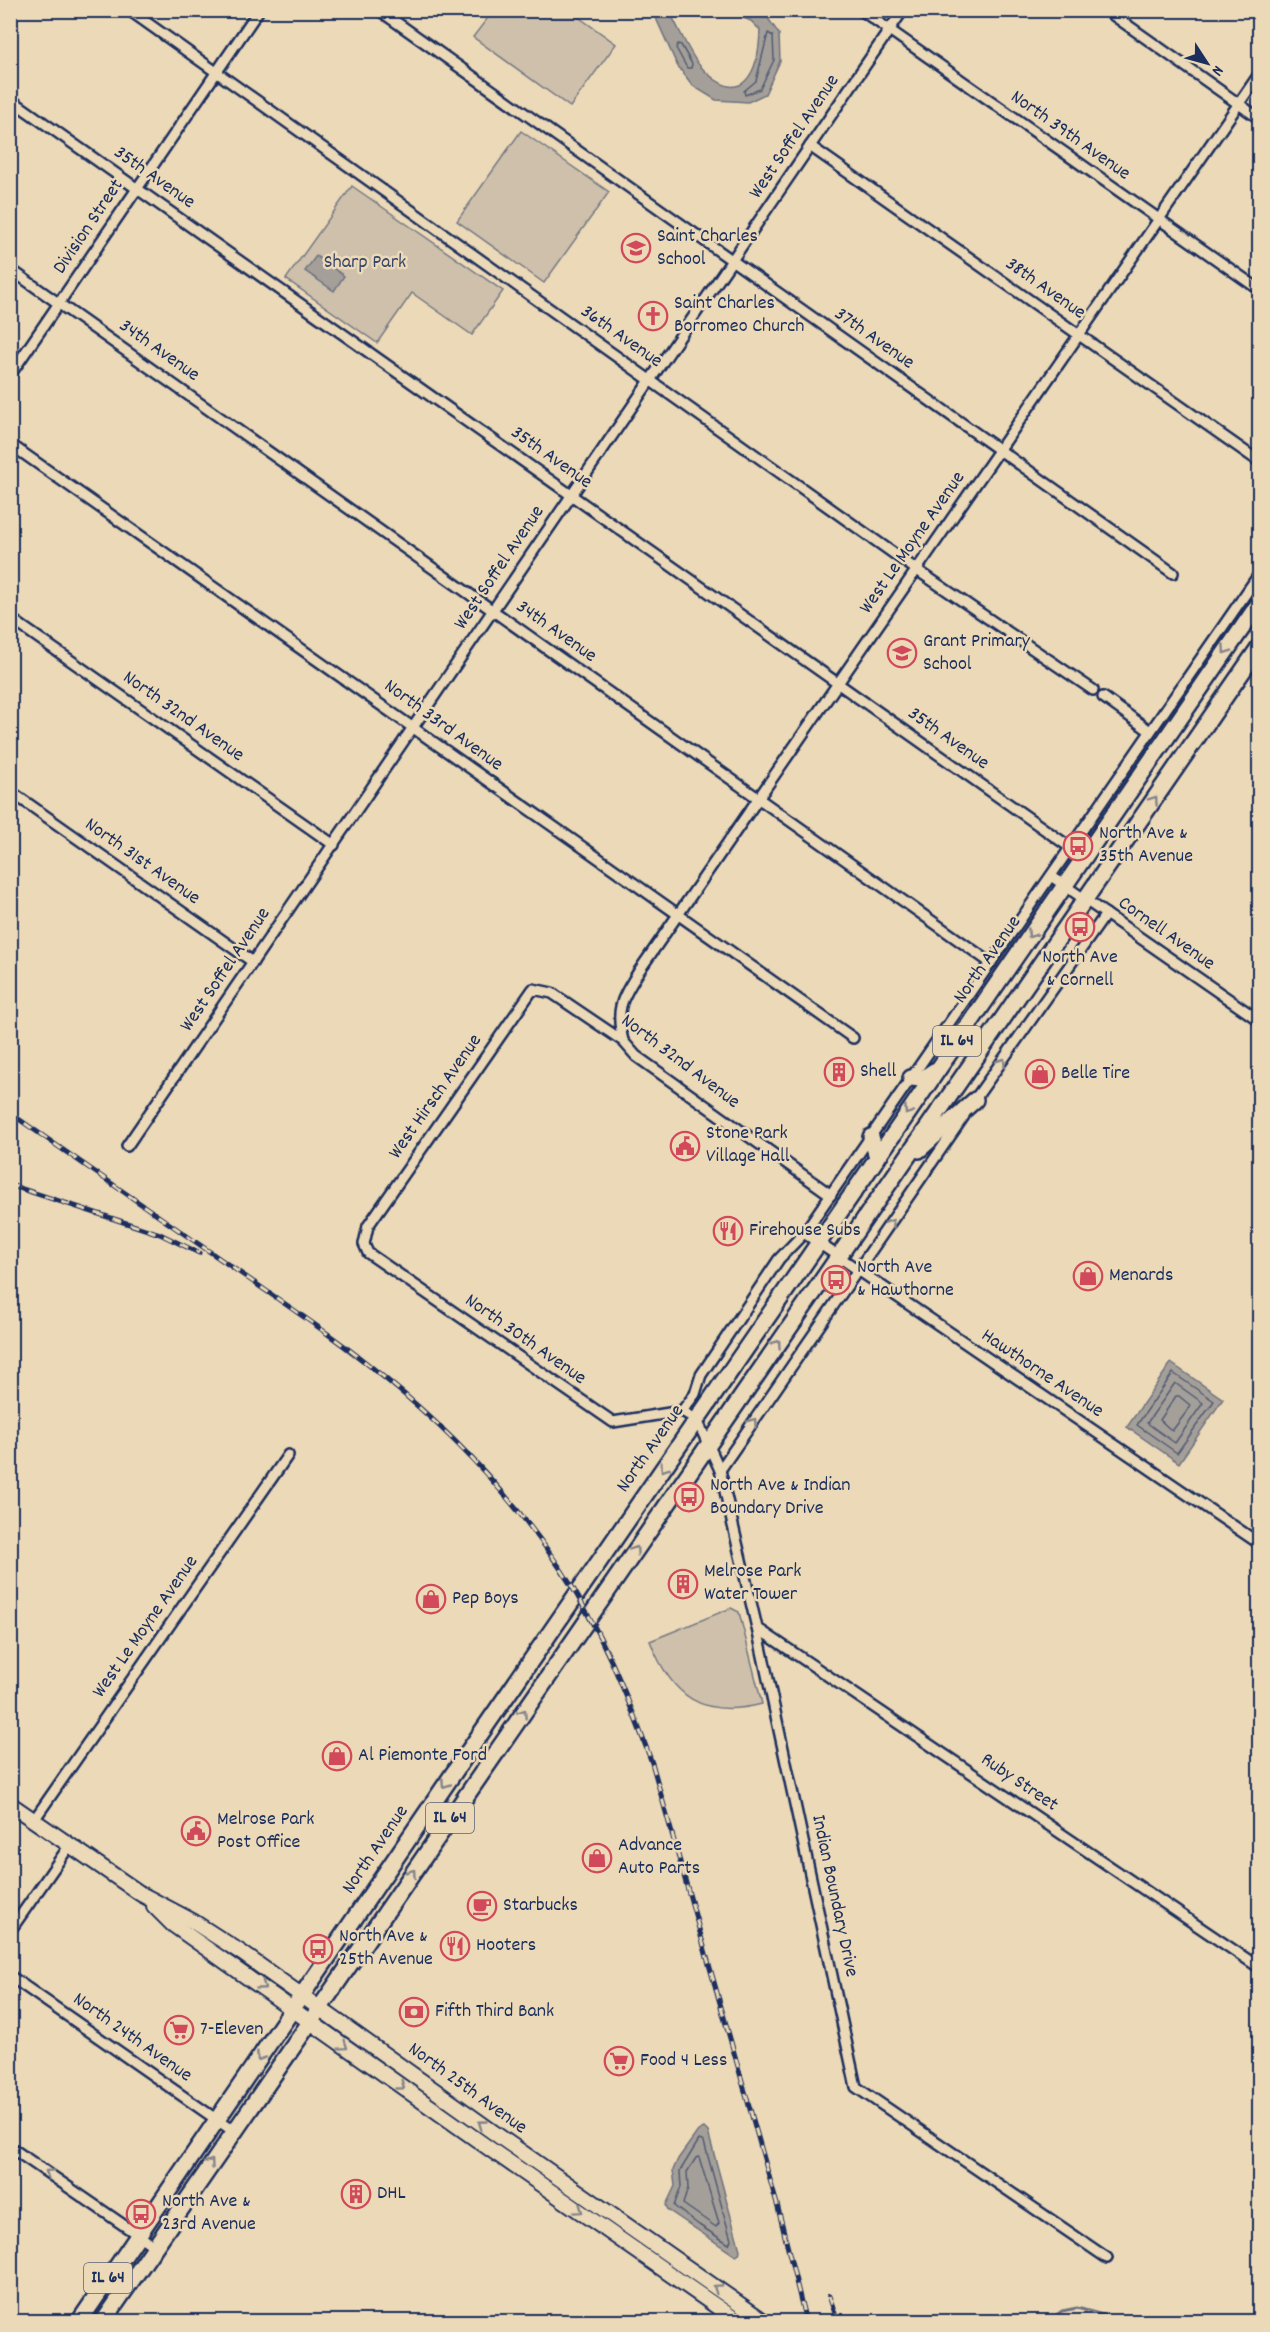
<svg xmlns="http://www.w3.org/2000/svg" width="1270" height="2332" font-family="Dekko,sans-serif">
  <rect width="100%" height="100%" fill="#ecd9b7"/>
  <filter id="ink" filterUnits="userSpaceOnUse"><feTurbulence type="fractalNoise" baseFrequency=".0167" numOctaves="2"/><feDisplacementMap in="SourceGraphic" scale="12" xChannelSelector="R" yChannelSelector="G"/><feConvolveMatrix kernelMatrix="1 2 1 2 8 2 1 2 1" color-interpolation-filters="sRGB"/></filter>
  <g filter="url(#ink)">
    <g fill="#cec0aa" stroke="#747884" stroke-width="1.5">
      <path d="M570,11L616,44L570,107L473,37L493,11Z"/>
      <path d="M521,131L609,192L544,283L457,221Z"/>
      <path d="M352,186L503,291L472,335L412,293L377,343L286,279Z"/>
      <path d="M731,1608L739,1612L762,1704C702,1719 672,1697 650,1641Z"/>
    </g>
    <g fill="#a49f98" stroke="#6d7281" stroke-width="1.5">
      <path d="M730,11H763L779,34L780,61L765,94L748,102L716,100L693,86L677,65L655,16L650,11H669C678,26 690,56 701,67C742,111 759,72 760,30L751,21L729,12Z"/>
      <path d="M316,256L344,276L334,291L305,271Z"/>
      <path d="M1171,1363L1223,1399L1179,1463L1127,1427Z"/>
      <path d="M704,2128L708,2132L740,2250L739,2254L736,2256L668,2210L666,2205L675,2186L673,2170L678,2159L698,2131Z"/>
    </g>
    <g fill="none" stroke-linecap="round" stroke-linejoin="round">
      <g stroke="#525c75" stroke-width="1.5">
        <path d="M768,33L773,36L774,60L760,89L745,95L744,91L756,81Z"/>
        <path d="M678,44L681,45L692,64L691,68H687L676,48Z"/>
        <path d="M1173,1373L1214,1401L1177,1453L1137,1425Z"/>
        <path d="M1175,1383L1203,1403L1175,1443L1147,1423Z"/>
        <path d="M1176,1396H1179L1191,1406L1172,1431L1160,1420Z"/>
        <path d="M699,2140L704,2142L731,2240L729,2244L699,2225L674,2206L681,2187L680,2171Z"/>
        <path d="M699,2157L719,2223L716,2227L683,2204L688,2188L687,2172L696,2158Z"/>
      </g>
      <path stroke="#6d7281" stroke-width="3" d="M1047,2322L1062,2311L1077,2308L1129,2322"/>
      <g stroke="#1b2f5e" stroke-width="14">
        <g id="minor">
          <path d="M129,10L917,570L1093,690"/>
          <path d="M379,10L1173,573"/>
          <path d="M861,10L1260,290"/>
          <path d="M1106,10L1260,119"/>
          <path d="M10,99L1071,848"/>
          <path d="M810,146L1260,462"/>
          <path d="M10,269L991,963"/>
          <path d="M10,375L259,10"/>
          <path d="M10,444C292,641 572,840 853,1038"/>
          <path d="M10,618L334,845"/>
          <path d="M1103,697L1150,731"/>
          <path d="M10,791L253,962"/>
          <path d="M1051,876L1260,1021"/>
          <path d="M623,1041C615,1007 622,999 639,971L1260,73"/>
          <path d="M973,1102L1106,914"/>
          <path d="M127,1146L903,10"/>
          <path d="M831,1195L636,1056L623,1041L552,993L533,989L368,1226L364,1244L368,1253L613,1422L682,1411L697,1420L720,1470L757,1628L856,2087L1107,2258"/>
          <path d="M804,1233L1260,1544"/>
          <path d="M682,1411L695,1394L701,1375L779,1259L804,1233L1260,573"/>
          <path d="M720,1470L964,1116"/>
          <path d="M757,1628L1260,1968"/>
          <path d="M34,1820L288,1455"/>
          <path d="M10,1931L70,1845"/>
          <path d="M10,1976L233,2131"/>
          <path d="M10,2147L154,2246"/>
          <path d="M10,2316L18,2322"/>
        </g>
      </g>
      <g stroke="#1b2f5e" stroke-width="18">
        <g id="secondary">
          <path d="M10,1804L141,1894L194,1922L242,1953L500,2137L765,2322"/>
          <path d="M154,1906L172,1924L490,2149L739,2322"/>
        </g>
      </g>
      <g stroke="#1b2f5e" stroke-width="20">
        <g id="primary">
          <path d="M911,1078L922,1079L934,1071"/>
          <path d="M871,1137L877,1157"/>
          <path d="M919,1150L975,1100"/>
          <path d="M79,2322L468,1752L1260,602"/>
          <path d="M103,2322L1260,646"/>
        </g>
      </g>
      <use href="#minor" stroke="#ecd9b7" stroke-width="9"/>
      <use href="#secondary" stroke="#ecd9b7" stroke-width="14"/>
      <use href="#primary" stroke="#ecd9b7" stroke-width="15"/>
      <g stroke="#1b2f5e" stroke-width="5">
        <g id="rail">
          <path d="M10,1113C82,1163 154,1213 226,1263C280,1301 336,1337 386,1379C452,1433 513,1498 560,1568C601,1629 627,1695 652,1763L778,2208L806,2322"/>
          <path d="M10,1185L160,1234L199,1253"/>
          <path d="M829,2296L838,2322"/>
        </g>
      </g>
      <use href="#rail" stroke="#ecd9b7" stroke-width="3" stroke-dasharray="9" stroke-linecap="butt"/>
    </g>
    <defs><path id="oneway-chevron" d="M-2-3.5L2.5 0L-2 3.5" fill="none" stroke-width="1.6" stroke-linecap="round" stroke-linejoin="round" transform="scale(1.5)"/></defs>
    <g stroke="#84848a">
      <use href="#oneway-chevron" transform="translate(1226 650) rotate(125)"/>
      <use href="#oneway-chevron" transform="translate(1154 800) rotate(-55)"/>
      <use href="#oneway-chevron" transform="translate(1031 934) rotate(125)"/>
      <use href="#oneway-chevron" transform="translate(1002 1062) rotate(-55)"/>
      <use href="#oneway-chevron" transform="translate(908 1111) rotate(124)"/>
      <use href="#oneway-chevron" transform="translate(891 1223) rotate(-56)"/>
      <use href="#oneway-chevron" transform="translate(777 1344) rotate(-55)"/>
      <use href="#oneway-chevron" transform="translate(753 1422) rotate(-55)"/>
      <use href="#oneway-chevron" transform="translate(664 1468) rotate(125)"/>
      <use href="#oneway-chevron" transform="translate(635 1550) rotate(-56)"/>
      <use href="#oneway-chevron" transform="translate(523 1713) rotate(-56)"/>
      <use href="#oneway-chevron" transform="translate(445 1784) rotate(124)"/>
      <use href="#oneway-chevron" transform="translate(412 1873) rotate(-55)"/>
      <use href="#oneway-chevron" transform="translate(262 1986) rotate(36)"/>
      <use href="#oneway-chevron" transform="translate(344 2046) rotate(35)"/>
      <use href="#oneway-chevron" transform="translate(260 2057) rotate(124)"/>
      <use href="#oneway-chevron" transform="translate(401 2086) rotate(36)"/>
      <use href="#oneway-chevron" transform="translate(482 2124) rotate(-144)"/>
      <use href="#oneway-chevron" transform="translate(210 2163) rotate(-55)"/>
      <use href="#oneway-chevron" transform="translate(49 2173) rotate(-146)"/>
      <use href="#oneway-chevron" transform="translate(579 2210) rotate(35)"/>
      <use href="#oneway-chevron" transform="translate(717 2288) rotate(-145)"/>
    </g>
  </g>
  <defs>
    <g id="school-ring" transform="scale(1.5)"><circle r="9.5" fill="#ecd9b7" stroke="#d1495b" stroke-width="1.5"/><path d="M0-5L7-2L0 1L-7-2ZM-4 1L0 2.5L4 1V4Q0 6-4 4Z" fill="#d1495b"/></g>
    <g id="church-ring" transform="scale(1.5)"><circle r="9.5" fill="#ecd9b7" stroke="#d1495b" stroke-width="1.5"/><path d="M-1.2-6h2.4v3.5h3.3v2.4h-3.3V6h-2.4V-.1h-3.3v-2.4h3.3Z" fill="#d1495b"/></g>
    <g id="bus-ring" transform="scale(1.5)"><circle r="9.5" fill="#ecd9b7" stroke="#d1495b" stroke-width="1.5"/><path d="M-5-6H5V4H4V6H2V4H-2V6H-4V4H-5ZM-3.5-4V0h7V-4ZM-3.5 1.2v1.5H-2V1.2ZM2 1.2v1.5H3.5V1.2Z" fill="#d1495b"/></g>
    <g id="building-ring" transform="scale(1.5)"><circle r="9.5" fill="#ecd9b7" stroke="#d1495b" stroke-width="1.5"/><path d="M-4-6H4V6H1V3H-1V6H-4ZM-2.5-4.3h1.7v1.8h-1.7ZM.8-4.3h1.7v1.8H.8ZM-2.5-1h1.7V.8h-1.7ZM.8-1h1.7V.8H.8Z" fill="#d1495b"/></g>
    <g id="shop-ring" transform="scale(1.5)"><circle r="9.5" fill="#ecd9b7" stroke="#d1495b" stroke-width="1.5"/><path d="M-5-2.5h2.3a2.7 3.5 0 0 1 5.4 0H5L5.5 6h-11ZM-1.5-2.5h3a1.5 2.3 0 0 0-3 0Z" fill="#d1495b"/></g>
    <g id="civic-ring" transform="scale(1.5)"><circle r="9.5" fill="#ecd9b7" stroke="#d1495b" stroke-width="1.5"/><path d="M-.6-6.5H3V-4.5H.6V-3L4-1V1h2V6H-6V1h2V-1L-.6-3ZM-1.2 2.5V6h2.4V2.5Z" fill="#d1495b"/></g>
    <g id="restaurant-ring" transform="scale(1.5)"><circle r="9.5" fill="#ecd9b7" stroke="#d1495b" stroke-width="1.5"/><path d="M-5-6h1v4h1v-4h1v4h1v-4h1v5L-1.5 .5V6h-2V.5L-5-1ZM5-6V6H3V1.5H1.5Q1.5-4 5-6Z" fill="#d1495b"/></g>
    <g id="cafe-ring" transform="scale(1.5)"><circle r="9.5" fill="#ecd9b7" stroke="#d1495b" stroke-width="1.5"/><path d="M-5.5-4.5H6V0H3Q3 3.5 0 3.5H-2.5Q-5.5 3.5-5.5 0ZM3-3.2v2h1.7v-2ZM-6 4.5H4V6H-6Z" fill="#d1495b"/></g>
    <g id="bank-ring" transform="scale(1.5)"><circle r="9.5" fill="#ecd9b7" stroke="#d1495b" stroke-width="1.5"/><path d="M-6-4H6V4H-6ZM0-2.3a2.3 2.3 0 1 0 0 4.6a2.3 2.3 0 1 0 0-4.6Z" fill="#d1495b"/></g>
    <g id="supermarket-ring" transform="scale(1.5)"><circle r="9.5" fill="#ecd9b7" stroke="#d1495b" stroke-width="1.5"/><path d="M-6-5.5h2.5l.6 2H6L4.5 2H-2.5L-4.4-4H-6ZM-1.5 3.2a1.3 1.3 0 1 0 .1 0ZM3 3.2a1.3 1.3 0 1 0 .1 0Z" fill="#d1495b"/></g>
  </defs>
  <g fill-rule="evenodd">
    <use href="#school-ring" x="636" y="248"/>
    <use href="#church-ring" x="653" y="316"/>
    <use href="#school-ring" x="902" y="653"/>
    <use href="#bus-ring" x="1078" y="846"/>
    <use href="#bus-ring" x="1080" y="927"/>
    <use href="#building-ring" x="839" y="1072"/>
    <use href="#shop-ring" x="1040" y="1074"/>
    <use href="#civic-ring" x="685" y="1146"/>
    <use href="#restaurant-ring" x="728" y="1231"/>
    <use href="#shop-ring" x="1088" y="1276"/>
    <use href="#bus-ring" x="836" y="1280"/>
    <use href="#bus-ring" x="689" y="1497"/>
    <use href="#building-ring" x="683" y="1584"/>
    <use href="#shop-ring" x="431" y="1599"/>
    <use href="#shop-ring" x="337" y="1756"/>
    <use href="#civic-ring" x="196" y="1831"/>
    <use href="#shop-ring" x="597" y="1858"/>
    <use href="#cafe-ring" x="482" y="1906"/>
    <use href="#restaurant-ring" x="455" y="1946"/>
    <use href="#bus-ring" x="318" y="1949"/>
    <use href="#bank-ring" x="414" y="2012"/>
    <use href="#supermarket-ring" x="179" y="2030"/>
    <use href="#supermarket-ring" x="619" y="2061"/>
    <use href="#building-ring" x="356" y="2194"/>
    <use href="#bus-ring" x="141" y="2214"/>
  </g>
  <g text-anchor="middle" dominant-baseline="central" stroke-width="5" stroke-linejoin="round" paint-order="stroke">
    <g fill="#ecd9b7" stroke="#5a6279" stroke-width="1.5">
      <rect x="933" y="1026" width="48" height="30" rx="4.5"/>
      <rect x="426" y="1803" width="48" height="30" rx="4.5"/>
      <rect x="84" y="2263" width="48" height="30" rx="4.5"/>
    </g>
    <g font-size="18" font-weight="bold" fill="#1b2f5e">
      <text x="957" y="1041">IL 64</text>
      <text x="450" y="1818">IL 64</text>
      <text x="108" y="2278">IL 64</text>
    </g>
    <g font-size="20" fill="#1b2f5e" stroke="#ecd9b7">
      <text transform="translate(1070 136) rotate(35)">North 39th Avenue</text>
      <text transform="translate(795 137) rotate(-56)">West Soffel Avenue</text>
      <text transform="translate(154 178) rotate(35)">35th Avenue</text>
      <text transform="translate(89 227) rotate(-56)">Division Street</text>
      <text transform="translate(1045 289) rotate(35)">38th Avenue</text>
      <text transform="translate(621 337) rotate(35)">36th Avenue</text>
      <text transform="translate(874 339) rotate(35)">37th Avenue</text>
      <text transform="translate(159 351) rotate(35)">34th Avenue</text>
      <text transform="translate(551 458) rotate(35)">35th Avenue</text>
      <text transform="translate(913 543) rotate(-55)">West Le Moyne Avenue</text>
      <text transform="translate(500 568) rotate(-56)">West Soffel Avenue</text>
      <text transform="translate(556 632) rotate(35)">34th Avenue</text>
      <text transform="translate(183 717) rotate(35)">North 32nd Avenue</text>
      <text transform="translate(443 726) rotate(36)">North 33rd Avenue</text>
      <text transform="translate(948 739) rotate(35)">35th Avenue</text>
      <text transform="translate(142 862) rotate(35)">North 31st Avenue</text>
      <text transform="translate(1166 934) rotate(35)">Cornell Avenue</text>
      <text transform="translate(988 960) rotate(-55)">North Avenue</text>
      <text transform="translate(226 970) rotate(-56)">West Soffel Avenue</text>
      <text transform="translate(680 1062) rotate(37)">North 32nd Avenue</text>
      <text transform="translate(436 1097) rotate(-55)">West Hirsch Avenue</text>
      <text transform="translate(525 1340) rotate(35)">North 30th Avenue</text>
      <text transform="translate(1042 1374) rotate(34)">Hawthorne Avenue</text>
      <text transform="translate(651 1449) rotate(-55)">North Avenue</text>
      <text transform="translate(146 1627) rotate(-55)">West Le Moyne Avenue</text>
      <text transform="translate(1019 1783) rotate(34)">Ruby Street</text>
      <text transform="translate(376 1850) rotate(-56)">North Avenue</text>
      <text transform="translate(834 1896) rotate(78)">Indian Boundary Drive</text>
      <text transform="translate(132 2038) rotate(35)">North 24th Avenue</text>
      <text transform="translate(467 2089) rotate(36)">North 25th Avenue</text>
    </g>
    <g font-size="20" fill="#1b2f5e" stroke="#ecd9b7" text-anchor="start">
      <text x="657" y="237">Saint Charles<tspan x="657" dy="23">School</tspan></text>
      <text x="674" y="304">Saint Charles<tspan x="674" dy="23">Borromeo Church</tspan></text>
      <text x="923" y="642">Grant Primary<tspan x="923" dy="23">School</tspan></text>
      <text x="1099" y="834">North Ave &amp;<tspan x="1099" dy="23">35th Avenue</tspan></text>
      <text x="1080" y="958" text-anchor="middle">North Ave<tspan x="1080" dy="23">&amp; Cornell</tspan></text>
      <text x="860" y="1072">Shell</text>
      <text x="1061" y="1074">Belle Tire</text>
      <text x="706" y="1134">Stone Park<tspan x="706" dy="23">Village Hall</tspan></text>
      <text x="749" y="1231">Firehouse Subs</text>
      <text x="857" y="1268">North Ave<tspan x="857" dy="23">&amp; Hawthorne</tspan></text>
      <text x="1109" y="1276">Menards</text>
      <text x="710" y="1486">North Ave &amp; Indian<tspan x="710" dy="23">Boundary Drive</tspan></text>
      <text x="704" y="1572">Melrose Park<tspan x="704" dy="23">Water Tower</tspan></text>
      <text x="452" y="1599">Pep Boys</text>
      <text x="358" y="1756">Al Piemonte Ford</text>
      <text x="217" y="1820">Melrose Park<tspan x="217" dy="23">Post Office</tspan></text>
      <text x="618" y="1846">Advance<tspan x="618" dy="23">Auto Parts</tspan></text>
      <text x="503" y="1906">Starbucks</text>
      <text x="339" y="1937">North Ave &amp;<tspan x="339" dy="23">25th Avenue</tspan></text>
      <text x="476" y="1946">Hooters</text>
      <text x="435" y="2012">Fifth Third Bank</text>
      <text x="200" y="2030">7-Eleven</text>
      <text x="640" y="2061">Food 4 Less</text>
      <text x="377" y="2194">DHL</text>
      <text x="162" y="2202">North Ave &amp;<tspan x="162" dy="23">23rd Avenue</tspan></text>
    </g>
    <g font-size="20" fill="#364569" stroke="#ecd9b7">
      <text x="365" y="263">Sharp Park</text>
    </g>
  </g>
  <rect width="1270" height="2332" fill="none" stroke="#ecd9b7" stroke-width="36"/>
  <rect x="18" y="18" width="1234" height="2296" fill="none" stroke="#1b2f5e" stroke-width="2" filter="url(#ink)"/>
  <g transform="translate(1207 63) rotate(126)" stroke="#ecd9b7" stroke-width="4.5" paint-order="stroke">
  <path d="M0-4.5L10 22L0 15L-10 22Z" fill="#1b2f5e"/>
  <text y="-9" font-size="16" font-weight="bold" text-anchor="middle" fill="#1b2f5e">N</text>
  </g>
</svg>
